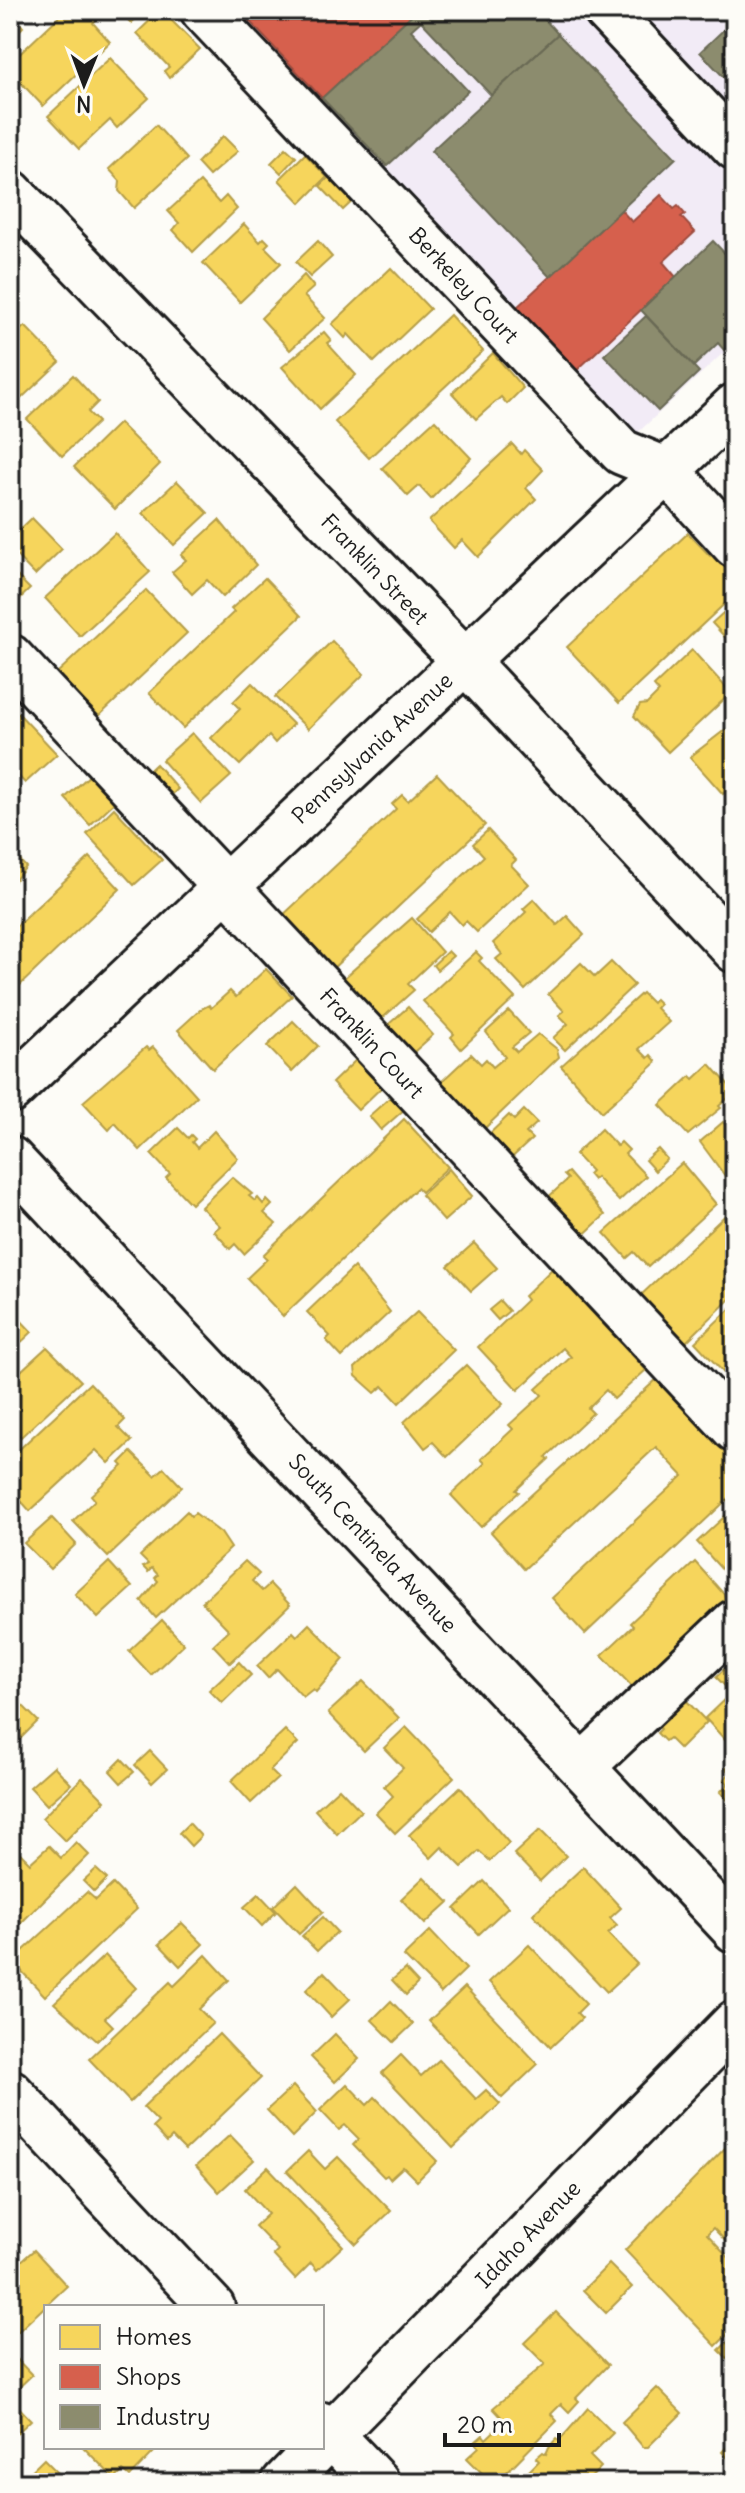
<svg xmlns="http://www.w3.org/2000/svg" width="745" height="2493" font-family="Delius,sans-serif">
  <rect width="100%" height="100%" fill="#fdfcf7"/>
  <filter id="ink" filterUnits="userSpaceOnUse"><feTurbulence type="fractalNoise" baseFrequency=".0125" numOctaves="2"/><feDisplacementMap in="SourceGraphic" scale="16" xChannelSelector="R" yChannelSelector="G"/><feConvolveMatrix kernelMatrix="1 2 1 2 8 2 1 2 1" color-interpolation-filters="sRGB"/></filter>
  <g filter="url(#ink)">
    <path fill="#f2ebf6" d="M221,10H735V342L631,439Z"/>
    <g fill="#f6d55c" stroke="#b59e49" stroke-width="2">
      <path d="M10,10H26L16,19L23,27L10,40Z"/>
      <path d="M66,10H87L96,20L93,23L110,42L43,106L10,71V63Z"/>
      <path d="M119,10H145L131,23Z"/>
      <path d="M161,10L200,49L169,78L164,71L169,67L137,33Z"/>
      <path d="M110,58L149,98L117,128L110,120L79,149L48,116Z"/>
      <path d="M156,125L187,159L134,208L119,191L120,181L109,169Z"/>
      <path d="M223,136L238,151L209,176L197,163Z"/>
      <path d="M286,148L296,157L281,173L271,163Z"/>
      <path d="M305,154L327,177L301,203L279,180Z"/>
      <path d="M334,172L357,197L343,210L320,186Z"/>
      <path d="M200,182L219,203L226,196L237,209L193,252L173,230L179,223L168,211Z"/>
      <path d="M244,224L260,242L264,238L269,243L265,247L281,263L240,302L203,263Z"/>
      <path d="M318,241L332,257L310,277L296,262Z"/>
      <path d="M391,268L430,309L374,362L348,334L345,338L332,324Z"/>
      <path d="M304,275L314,287L304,296L325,318L290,350L261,318Z"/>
      <path d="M450,315L483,351L369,458L335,422Z"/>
      <path d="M25,326L60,362L10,409V339Z"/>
      <path d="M324,332L331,340L327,343L356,375L320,409L282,367Z"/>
      <path d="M493,353L523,388L507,404L501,397L476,419L452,393Z"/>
      <path d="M73,375L98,402L88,412L98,422L62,456L27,419Z"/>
      <path d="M435,420L471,458L431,499L419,486L408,496L382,468Z"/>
      <path d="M119,423L160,464L115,509L74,467Z"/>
      <path d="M512,444L521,454L524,450L543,470L526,488L536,499L478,557L462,540L454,548L429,521Z"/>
      <path d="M177,481L208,513L174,545L143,513Z"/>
      <path d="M735,491V523L722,503Z"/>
      <path d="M32,518L62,549L35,575L10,549V539Z"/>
      <path d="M219,520L256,565L223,597L207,580L192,594L172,572L186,560L181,555Z"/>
      <path d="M115,533L150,572L80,636L45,598Z"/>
      <path d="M688,533L710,556L716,551L735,572V594L619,703L567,647Z"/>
      <path d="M10,569L30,589L10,608Z"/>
      <path d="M265,578L301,616L183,728L149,693L234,612L231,609Z"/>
      <path d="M146,590L187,633L99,716L57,673Z"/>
      <path d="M735,602V648L712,623Z"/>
      <path d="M332,641L364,674L308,729L275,697Z"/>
      <path d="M692,650L731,693L668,752L634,716L640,705L647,704L659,692L654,686Z"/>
      <path d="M252,683L293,724L275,743L269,736L240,765L211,738L240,709L233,702Z"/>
      <path d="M18,713L57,754L25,783L10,767V720Z"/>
      <path d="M735,722V784L723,794L690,757Z"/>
      <path d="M192,733L231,776L201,803L162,760Z"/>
      <path d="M156,764L178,789L163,803L140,779Z"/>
      <path d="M92,773L117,800L90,825L65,798Z"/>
      <path d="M437,774L485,825L330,971L280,918L396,809L392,804L402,795L408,801Z"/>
      <path d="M114,808L162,860L134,885L87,834Z"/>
      <path d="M488,830L516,860L511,865L529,884L477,932L466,921L462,925L450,912L429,932L417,919L484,856L473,844Z"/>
      <path d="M10,850L26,867L10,886Z"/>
      <path d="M90,857L120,889L10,995V932Z"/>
      <path d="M534,899L557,925L567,916L584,935L525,990L496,959L502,954L493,943L526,912L523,909Z"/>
      <path d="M412,918L442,952L408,984L414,990L378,1022L344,978Z"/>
      <path d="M448,951L453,956L437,970L433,965Z"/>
      <path d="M476,952L482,958L479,961L515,998L461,1049L451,1037L454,1034L423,1001Z"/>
      <path d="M611,962L634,985L565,1050L553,1038L568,1024L559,1015L564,1011L548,994L581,963L595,977Z"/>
      <path d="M266,969L292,996L213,1069L178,1030L201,1009L209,1005L211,1008L230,991L236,997Z"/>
      <path d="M642,993L652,1003L655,999L660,1004L656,1008L669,1022L639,1049L648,1058L651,1055L656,1061L654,1065L602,1112L561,1066Z"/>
      <path d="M408,1007L433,1035L406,1059L381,1031Z"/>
      <path d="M509,1011L529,1033L512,1047L517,1052L538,1034L557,1049L559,1057L484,1129L440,1083L471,1054L481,1064L486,1059L493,1067L505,1057L486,1032Z"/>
      <path d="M293,1021L318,1046L292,1072L267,1046Z"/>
      <path d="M146,1047L149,1050L153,1047L197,1096L140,1150L115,1123L109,1130L83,1102Z"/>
      <path d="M358,1058L384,1085L358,1110L332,1083Z"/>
      <path d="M710,1064L735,1092L719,1106L721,1108L688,1135L660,1105L691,1076L694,1079Z"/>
      <path d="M394,1094L406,1108L381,1130L369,1116Z"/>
      <path d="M524,1110L537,1123L526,1133L532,1139L506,1163L484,1139L509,1115L514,1120Z"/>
      <path d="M404,1119L448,1167L421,1192L417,1188L283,1316L247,1278L267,1259L263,1255Z"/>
      <path d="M735,1120V1180L731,1184L700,1142L723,1122L727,1127Z"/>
      <path d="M178,1128L188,1138L191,1135L195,1139L192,1142L197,1148L214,1131L238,1158L191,1204L166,1178L170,1174L151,1154Z"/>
      <path d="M601,1129L617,1146L621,1142L629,1150L625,1154L646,1176L619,1201L596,1177L593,1180L588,1174L591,1171L575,1154Z"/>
      <path d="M658,1149L667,1159L655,1171L645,1160Z"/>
      <path d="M682,1163L716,1204L648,1267L634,1252L627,1258L604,1233Z"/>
      <path d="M449,1169L472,1196L444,1221L421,1195Z"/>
      <path d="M568,1172L605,1215L578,1240L545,1200L568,1179L564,1175Z"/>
      <path d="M232,1177L252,1194L249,1196L255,1201L258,1198L263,1204L267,1200L272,1205L264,1213L276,1224L244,1254L235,1244L230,1249L214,1231L220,1226L201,1207Z"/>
      <path d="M735,1206V1289L730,1294L733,1296L685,1343L640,1296Z"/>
      <path d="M474,1243L497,1268L471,1291L448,1266Z"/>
      <path d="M354,1267L390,1312L342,1357L326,1340L330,1336L307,1312Z"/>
      <path d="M552,1269L646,1370L614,1399L606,1390L588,1408L593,1413L546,1457L549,1459L516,1490L519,1492L481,1527L451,1495L485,1463L481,1459L513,1429L509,1425L542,1395L536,1389L571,1357L563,1348L518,1390L478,1347L527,1300L524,1296Z"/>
      <path d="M500,1301L509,1311L498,1320L489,1310Z"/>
      <path d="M735,1304V1385L695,1342Z"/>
      <path d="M417,1312L454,1350L399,1403L383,1386L375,1393L356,1376L355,1368Z"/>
      <path d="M14,1313L32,1332L10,1353V1317Z"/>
      <path d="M47,1347L81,1381L21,1437L10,1427V1381Z"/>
      <path d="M466,1365L503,1404L447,1457L433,1442L425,1448L404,1422Z"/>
      <path d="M657,1379L735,1462V1492L585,1634L552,1598L683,1476L656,1447L524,1569L491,1532Z"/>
      <path d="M90,1383L125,1420L118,1427L132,1441L109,1463L96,1450L30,1511L22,1502L13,1511L10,1458Z"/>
      <path d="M131,1452L155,1476L164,1468L182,1487L108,1557L73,1521L95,1500L91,1495L123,1466L120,1463Z"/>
      <path d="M735,1507V1582L734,1583L697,1542Z"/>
      <path d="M187,1511L191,1516L195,1513L221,1533L231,1548L156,1618L141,1601L158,1581L155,1578L158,1575L152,1568L148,1572L143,1567L148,1564L140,1556Z"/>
      <path d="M52,1518L76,1544L50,1569L24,1543Z"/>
      <path d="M245,1561L259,1574L252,1581L262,1591L270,1584L290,1605L230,1663L213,1645L229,1630L202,1602Z"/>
      <path d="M109,1562L132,1587L98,1618L75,1594Z"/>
      <path d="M695,1562L730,1601L638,1693L602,1655L633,1626L630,1623Z"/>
      <path d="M162,1620L184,1644L151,1675L129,1651Z"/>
      <path d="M309,1624L344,1659L316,1692L313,1689L303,1697L277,1669L268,1678L257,1666L293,1632L297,1636Z"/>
      <path d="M735,1659V1696L716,1677Z"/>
      <path d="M239,1662L251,1675L222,1703L209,1690Z"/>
      <path d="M363,1681L399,1718L364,1751L328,1713Z"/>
      <path d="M681,1695L707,1722L680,1749L669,1738L665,1741L657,1733L661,1729L653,1721Z"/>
      <path d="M728,1696L735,1704V1735L727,1742L705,1718Z"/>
      <path d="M17,1700L38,1721L10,1749V1707Z"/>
      <path d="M406,1727L454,1777L395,1833L376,1813L393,1796L384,1786L403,1768L384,1748Z"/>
      <path d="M285,1730L298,1743L270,1770L278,1778L251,1803L231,1781Z"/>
      <path d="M150,1751L167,1769L152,1783L135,1765Z"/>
      <path d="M122,1759L134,1772L121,1783L110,1771Z"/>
      <path d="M735,1760V1808L720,1792L728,1784L724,1779L730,1773L726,1769Z"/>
      <path d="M54,1766L71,1784L47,1805L30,1787Z"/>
      <path d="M82,1778L105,1801L65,1841L42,1818Z"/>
      <path d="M460,1787L509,1843L490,1861L479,1851L462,1867L442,1847L431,1858L409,1835Z"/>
      <path d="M339,1788L361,1811L337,1834L315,1810Z"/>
      <path d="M189,1823L201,1836L191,1846L179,1833Z"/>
      <path d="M540,1830L566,1856L540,1881L514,1854Z"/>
      <path d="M76,1842L89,1855L10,1934V1863L20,1853L30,1863L49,1846L61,1858Z"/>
      <path d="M583,1867L621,1908L610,1918L617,1925L608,1934L637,1964L607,1992L533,1914Z"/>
      <path d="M96,1869L107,1879L94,1892L83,1881Z"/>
      <path d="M424,1877L449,1902L425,1924L401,1899Z"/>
      <path d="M484,1881L508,1907L479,1934L455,1909Z"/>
      <path d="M113,1884L137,1909L45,1996L12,1961L87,1892L96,1900Z"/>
      <path d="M297,1884L323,1912L299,1934L273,1907Z"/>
      <path d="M259,1894L276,1912L262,1926L244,1907Z"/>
      <path d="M323,1917L337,1932L317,1951L302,1936Z"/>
      <path d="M182,1923L203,1944L180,1966L159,1944Z"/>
      <path d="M430,1931L466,1969L441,1993L404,1956Z"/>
      <path d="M529,1945L586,2004L577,2013L582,2018L551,2047L489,1982Z"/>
      <path d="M105,1955L136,1988L105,2018L113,2026L97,2041L54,2003Z"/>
      <path d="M206,1955L229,1980L199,2009L213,2023L130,2102L89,2059L170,1982L174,1986Z"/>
      <path d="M405,1969L418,1983L406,1995L392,1980Z"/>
      <path d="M324,1972L350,1999L331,2017L306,1990Z"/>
      <path d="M465,1987L538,2064L502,2098L429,2021Z"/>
      <path d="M391,2001L413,2024L394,2042L372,2020Z"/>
      <path d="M219,2034L261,2078L185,2150L172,2137L167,2142L153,2127L158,2122L143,2107Z"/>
      <path d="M335,2034L359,2059L335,2082L311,2057Z"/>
      <path d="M401,2055L421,2076L439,2060L476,2099L486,2090L500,2104L453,2148L382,2073Z"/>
      <path d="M347,2084L367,2105L375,2097L437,2161L417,2181L403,2167L390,2179L387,2175L384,2177L353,2145L359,2139L345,2125L339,2130L320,2110Z"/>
      <path d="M293,2086L317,2112L292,2137L267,2110Z"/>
      <path d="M230,2135L254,2160L219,2192L196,2166Z"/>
      <path d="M735,2138V2251L713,2228L707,2234L735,2264V2327L716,2346L625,2250Z"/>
      <path d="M308,2151L325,2169L338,2157L391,2211L356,2244L287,2171Z"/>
      <path d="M268,2167L343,2246L317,2270L311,2263L295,2279L273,2255L278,2250L255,2226L268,2214L245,2189Z"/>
      <path d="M34,2250L67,2286L10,2339V2266L16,2260L19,2263Z"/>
      <path d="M609,2264L632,2287L606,2313L583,2290Z"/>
      <path d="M556,2312L608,2365L576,2398L579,2401L569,2412L561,2404L551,2414L557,2421L496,2483H492L467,2458L479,2447L475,2442L483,2435L486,2439L505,2421L493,2408L545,2364L524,2343Z"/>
      <path d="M735,2335V2366L719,2350Z"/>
      <path d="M11,2353L32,2375L13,2393L10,2390Z"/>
      <path d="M657,2388L682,2413L648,2447H643L622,2422Z"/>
      <path d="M10,2398L31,2420L10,2440Z"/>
      <path d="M588,2408L613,2433L590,2456L601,2467L586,2483H517L521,2479L518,2476L522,2472L525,2475L539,2461L536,2458L543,2452L546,2454L549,2447L556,2439L559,2441Z"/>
      <path d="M735,2438V2460L733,2463L722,2452Z"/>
      <path d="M83,2447H149L154,2452L130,2477L123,2471L115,2479Z"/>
      <path d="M44,2459L68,2483H19Z"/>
    </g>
    <g fill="#d6604d" stroke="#9e4c3e" stroke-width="2">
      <path d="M239,10H417L322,98Z"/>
      <path d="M661,195L674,209L678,206L685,214L681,217L695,232L663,262L676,277L576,371L516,308L621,210L632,222Z"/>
    </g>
    <g fill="#8c8c6e" stroke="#6a6a55" stroke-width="2">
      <path d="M417,10H536L558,34L491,95L421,21L411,30L468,91L387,166L322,98Z"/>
      <path d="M735,19V89L700,52Z"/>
      <path d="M558,34L676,158L550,277L431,151Z"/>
      <path d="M713,241L735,264V339L724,350L718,343L694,366L641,310Z"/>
      <path d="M646,316L699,372L658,411L604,355Z"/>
    </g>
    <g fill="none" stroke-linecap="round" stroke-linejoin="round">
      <g stroke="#1c1c1c" stroke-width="50">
        <g id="minor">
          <path d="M203,10L622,452L666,470L735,545"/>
          <path d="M606,10L735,147"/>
          <path d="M10,192L465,661L735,950"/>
          <path d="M10,657L735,1429"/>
          <path d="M10,1091L735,406"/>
          <path d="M10,1159L735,1930"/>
          <path d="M583,1766L735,1622"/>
          <path d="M10,2092L212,2307"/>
          <path d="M322,2425L377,2483"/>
          <path d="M322,2444L735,2023"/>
          <path d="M284,2483L319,2447"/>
        </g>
      </g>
      <use href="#minor" stroke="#fdfcf7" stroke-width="44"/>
    </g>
  </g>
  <g text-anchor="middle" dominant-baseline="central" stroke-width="8" stroke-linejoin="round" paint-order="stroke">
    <g font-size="22" fill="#1c1c1c" stroke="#fdfcf7">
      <text transform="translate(464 285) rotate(47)">Berkeley Court</text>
      <text transform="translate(375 569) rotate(46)">Franklin Street</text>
      <text transform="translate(372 748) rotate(-43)">Pennsylvania Avenue</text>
      <text transform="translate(372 1043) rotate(47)">Franklin Court</text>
      <text transform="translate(373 1543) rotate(47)">South Centinela Avenue</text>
      <text transform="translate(528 2234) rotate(-46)">Idaho Avenue</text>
    </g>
  </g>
  <rect width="745" height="2493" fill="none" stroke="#fdfcf7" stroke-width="40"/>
  <rect x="20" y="20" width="705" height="2453" fill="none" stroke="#1c1c1c" stroke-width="3" filter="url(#ink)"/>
  <rect x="44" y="2305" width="280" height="144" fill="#fdfcf7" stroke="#a3a29f" stroke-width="2"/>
  <rect x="60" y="2325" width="40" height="24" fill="#f6d55c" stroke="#a3a29f" stroke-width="2"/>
  <text x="116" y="2345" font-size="24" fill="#1c1c1c">Homes</text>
  <rect x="60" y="2365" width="40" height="24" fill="#d6604d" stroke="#a3a29f" stroke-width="2"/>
  <text x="116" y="2385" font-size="24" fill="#1c1c1c">Shops</text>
  <rect x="60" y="2405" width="40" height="24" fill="#8c8c6e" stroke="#a3a29f" stroke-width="2"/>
  <text x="116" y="2425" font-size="24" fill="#1c1c1c">Industry</text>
  <g transform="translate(84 84) rotate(181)" stroke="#fdfcf7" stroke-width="6" paint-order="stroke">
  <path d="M0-6L14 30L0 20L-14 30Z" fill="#1c1c1c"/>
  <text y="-12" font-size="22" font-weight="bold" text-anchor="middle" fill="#1c1c1c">N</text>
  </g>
  <path d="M445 2433v12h114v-12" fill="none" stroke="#1c1c1c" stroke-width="4"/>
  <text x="457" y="2433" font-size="24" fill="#1c1c1c" stroke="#fdfcf7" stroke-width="6" paint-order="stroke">20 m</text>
</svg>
